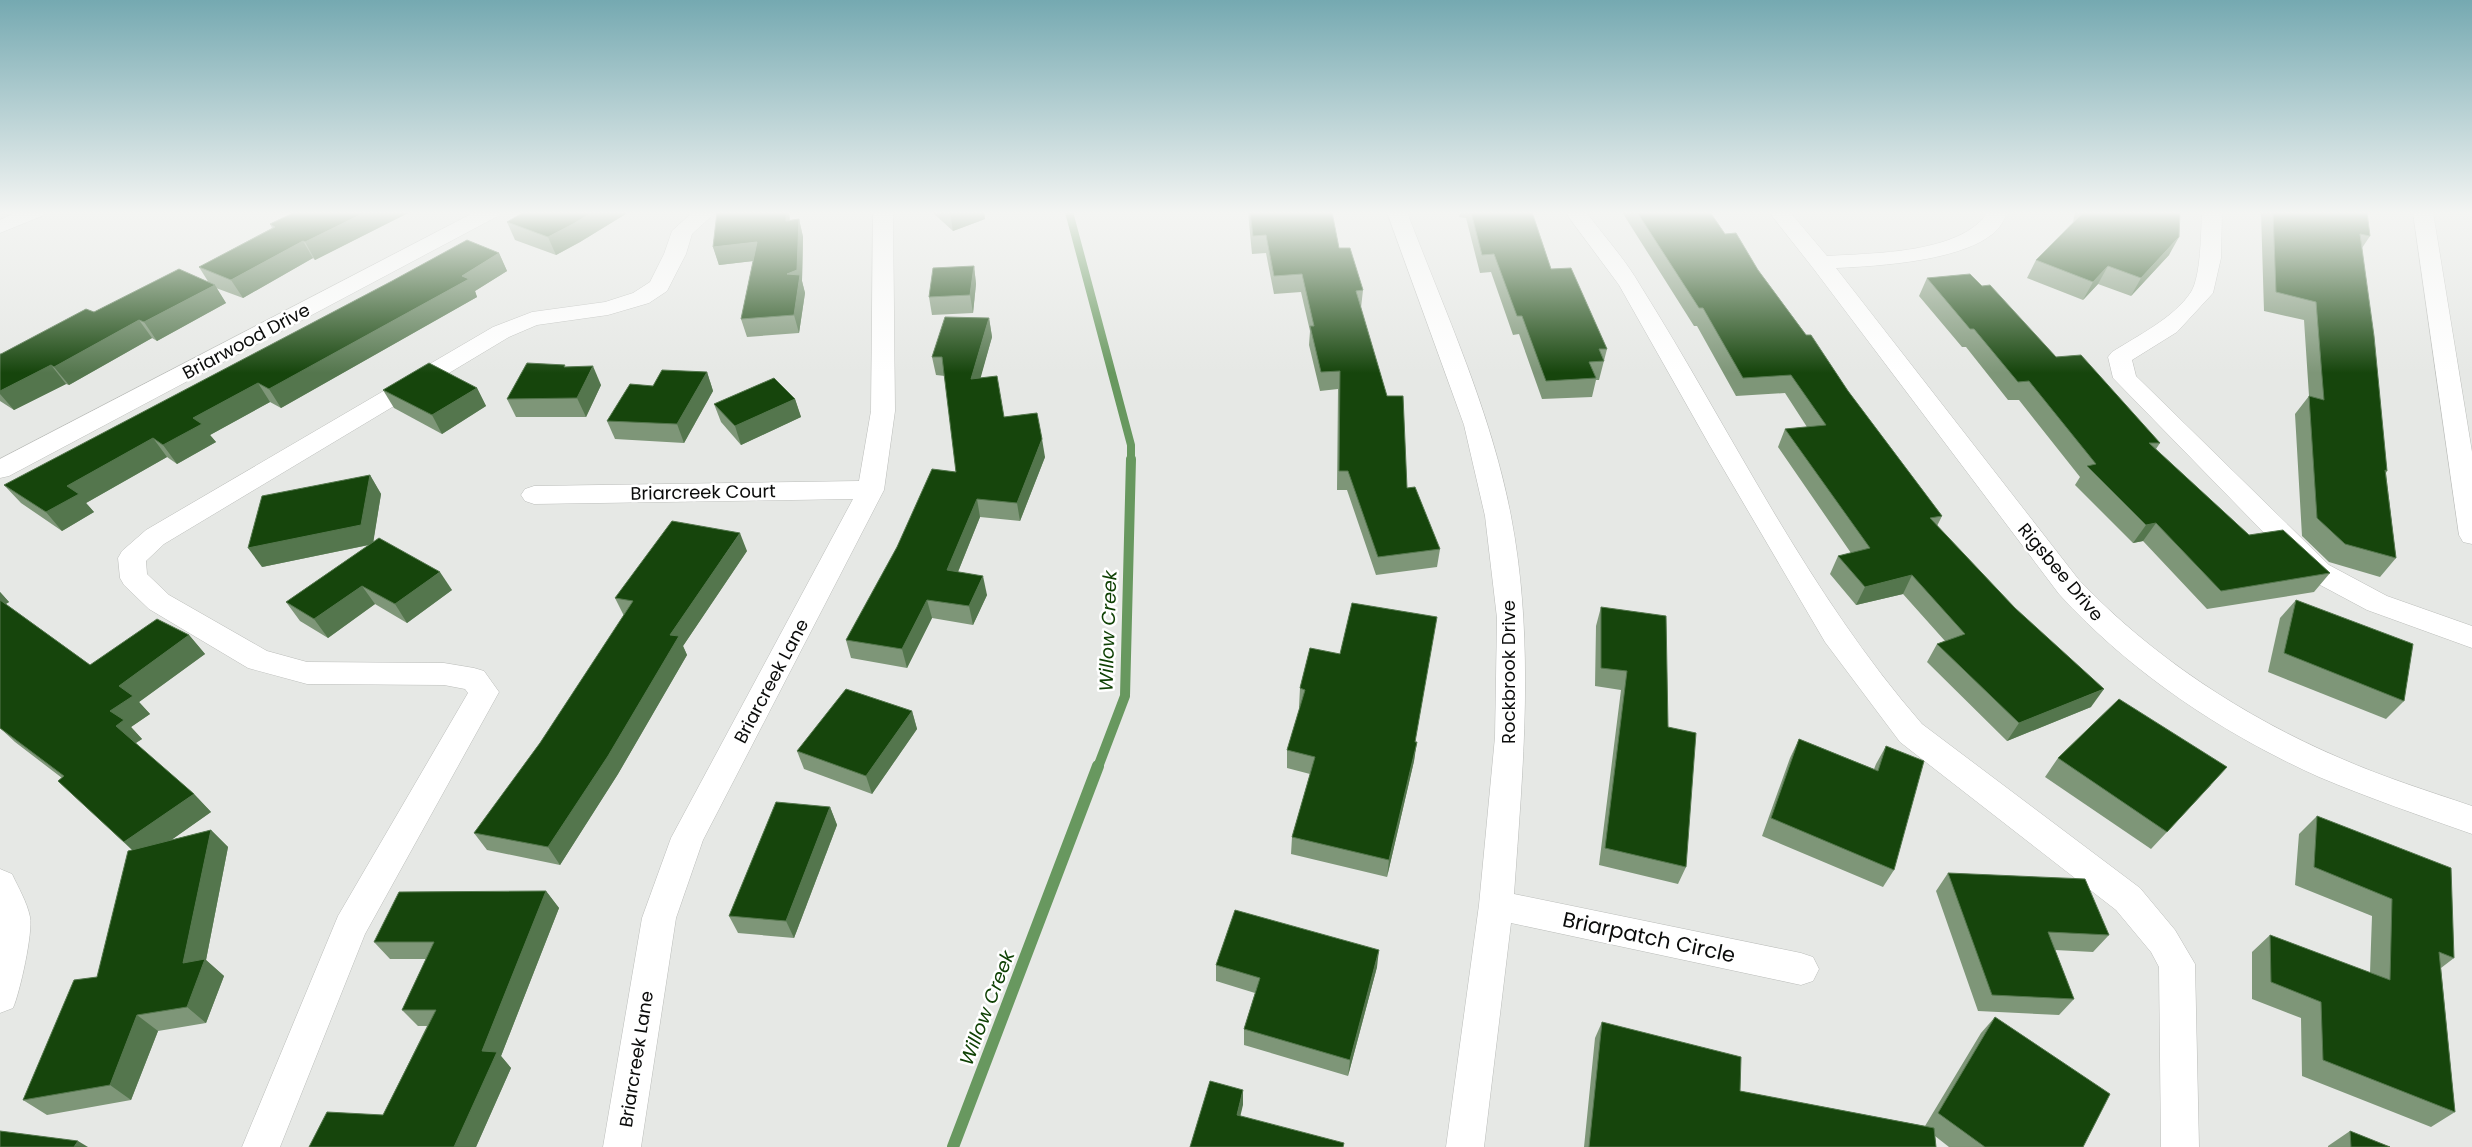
<svg xmlns="http://www.w3.org/2000/svg" width="2472" height="1147" font-family="Poppins,sans-serif">
  <rect width="100%" height="100%" fill="#e6e8e5"/>
  <g fill="none" stroke-linecap="round" stroke-linejoin="round">
    <path stroke="#68985f" stroke-width="8" d="M1069,212L1131,445V460"/>
    <path stroke="#68985f" stroke-width="10" d="M1098,767L1125,696L1131,459"/>
    <path stroke="#68985f" stroke-width="12" d="M953,1147L1098,766"/>
    <g stroke="#bbbdba" stroke-width="1">
      <g id="minor">
        <path d="M17,212H45L42,216L0,233V220Z"/>
        <path d="M475,212H501L498,216L9,476L0,478V459Z"/>
        <path d="M693,212H716L692,234L686,254L667,291L649,303L608,315L537,325L509,337L164,544L146,561L147,574L169,595L267,651L307,662L444,663L474,668L484,671L499,692L365,934L280,1147H242L338,916L468,693L465,689L444,685L307,684L248,668L149,609L124,585L120,578L118,558L122,551L146,530L493,327L532,312L605,302L633,293L650,282L664,254L672,231Z"/>
        <path d="M873,212H893L895,411L884,490L703,840L676,918L641,1147H603L642,918L671,838L853,499L534,504L525,501L521,495L525,489L534,486L859,481L871,411Z"/>
        <path d="M1387,212H1407C1445,312 1491,411 1511,516C1535,642 1523,767 1514,894L1801,953L1813,957L1819,969L1813,981L1801,985L1511,923L1484,1147H1446L1479,905L1495,737L1497,618L1485,516L1464,425Z"/>
        <path d="M1565,212H1586C1604,236 1625,259 1640,285C1732,432 1807,592 1922,724L2140,888L2175,930L2195,964L2199,1147H2161L2159,967L2151,952L2116,910L1900,742L1825,642L1710,446L1619,285Z"/>
        <path d="M1769,212H1790L1827,256C1872,253 1961,254 1988,212H2008C2005,218 2002,224 1998,229C1968,261 1879,266 1836,268L2079,580C2151,656 2244,717 2340,758C2383,777 2428,791 2472,806V834C2421,816 2369,798 2319,777C2223,734 2130,672 2059,594L1813,268Z"/>
        <path d="M2202,212H2222L2221,258L2213,293L2177,332L2132,360L2136,376L2329,565L2387,596L2472,626V648L2367,610L2309,579L2113,378L2108,357L2112,352C2137,336 2174,318 2191,292C2201,276 2201,232 2202,212Z"/>
        <path d="M2413,212H2433L2472,452V544L2463,542L2459,535Z"/>
        <path d="M0,869L12,874C18,887 27,902 30,917C33,933 20,992 13,1008L0,1013Z"/>
      </g>
    </g>
    <use href="#minor" fill="#fff" fill-rule="evenodd"/>
  </g>
  <g fill="#7e9678">
    <path d="M295,212H410L315,260L313,258L243,298L216,288L226,303L157,341L152,338L69,385L66,384L14,410L0,401V354H1L94,312L209,283L199,267L272,228L270,224Z"/>
    <path d="M524,212H629L580,242L556,255L515,240L507,222Z"/>
    <path d="M717,212H789L790,220L799,219L803,237L802,281L805,293L799,333L747,337L741,319L753,261L719,265L713,247Z"/>
    <path d="M932,212H984L985,219L953,231Z"/>
    <path d="M1248,212H1332L1339,248L1363,290L1361,308L1407,488L1440,549L1437,567L1376,575L1347,490H1337L1338,389L1320,391L1309,345L1310,331L1301,292L1274,294L1266,253L1252,254Z"/>
    <path d="M1460,212H1532L1551,269L1607,349L1599,380H1596L1592,397L1542,399L1519,334L1513,335L1491,272L1480,273L1466,218L1459,217Z"/>
    <path d="M1622,212H1710L1725,234L1758,270L1848,391L1942,516L1937,526L2091,707L2007,741L1927,662L1937,644L1945,641L1903,594L1856,605L1830,574L1838,556L1851,553L1778,447L1785,429L1807,427L1785,393L1736,396L1697,326H1694Z"/>
    <path d="M2075,212H2180L2169,255L2131,296L2098,284L2083,300L2027,278L2036,260L2073,222Z"/>
    <path d="M2261,212H2367L2370,236L2362,248L2387,471L2386,473L2396,558L2380,577L2329,562L2302,536L2295,414L2309,396L2304,320L2264,311Z"/>
    <path d="M499,253L507,271L475,291L477,297L281,408L270,402L210,435L216,442L177,464L167,457L86,503L94,512L62,531L21,503L4,485Z"/>
    <path d="M974,266L976,284L973,313L932,315L929,297Z"/>
    <path d="M1927,278L1982,286L2056,357L2160,443L2156,449L2249,535L2330,573L2314,592L2207,609L2143,541L2133,543L2075,485L2080,477L2019,400H2008L1966,347H1962L1919,296Z"/>
    <path d="M989,318L992,337L980,378L1004,417L1045,457L1020,521L980,517L958,572L987,595L973,625L932,618L907,668L851,658L846,640L956,472L945,376L936,375L932,357Z"/>
    <path d="M566,367L601,385L586,417H516L507,399Z"/>
    <path d="M707,372L713,391L684,443L615,439L607,421L653,386Z"/>
    <path d="M477,388L486,406L442,434L394,408L383,390Z"/>
    <path d="M795,399L801,417L741,445L721,422L714,404Z"/>
    <path d="M370,475L381,494L373,542L452,590L407,623L375,604L328,638L300,621L286,602L369,545L262,567Z"/>
    <path d="M747,551L683,646L687,655L618,774L560,865L487,850L474,833L540,743L624,616L615,598Z"/>
    <path d="M0,592L9,602L6,604L90,665L189,635L205,654L139,702L150,714L131,727L142,739L135,743L194,794L211,812L171,840L211,830L228,847L206,960L224,976L206,1023L158,1031L131,1100L47,1115L23,1100L97,977L132,850L58,781L62,778L15,742L0,728Z"/>
    <path d="M2296,600L2404,701L2386,719L2268,672L2280,618Z"/>
    <path d="M1601,607L1668,727L1686,867L1678,884L1599,865L1621,690L1595,686L1596,626Z"/>
    <path d="M1310,648L1416,742L1414,761L1387,877L1291,854L1292,837L1310,774L1287,768V750L1300,707H1299L1300,688Z"/>
    <path d="M912,711L917,729L872,794L804,769L797,751Z"/>
    <path d="M1799,739L1874,769L1876,764L1886,746L1894,870L1883,887L1762,836L1790,758Z"/>
    <path d="M2058,758L2211,785L2151,849L2045,777Z"/>
    <path d="M830,807L837,825L794,938L738,933L729,916Z"/>
    <path d="M2317,816L2454,958L2441,968L2455,1112L2431,1127L2302,1076L2301,1018L2252,999V952L2270,935L2370,973L2372,916L2295,885L2299,834Z"/>
    <path d="M1948,873L2109,935L2093,952L2055,950L2074,999L2059,1015L1978,1011L1936,891Z"/>
    <path d="M546,891L559,908L501,1056L511,1068L476,1147H309L383,1115L427,1026H418L402,1010L426,959H390L374,942Z"/>
    <path d="M1216,965L1377,967L1348,1076L1244,1045V1029L1255,993L1216,981Z"/>
    <path d="M1995,1017L2083,1147H1949L1935,1136L1936,1147H1584L1595,1038L1602,1022L1740,1091L1925,1126L1981,1033Z"/>
    <path d="M2350,1131L2390,1147H2328V1146Z"/>
  </g>
  <g fill="#54764d">
    <path d="M366,212H410L315,260L305,242Z"/>
    <path d="M593,212H629L580,242L556,255L548,237Z"/>
    <path d="M786,212H789L791,238L786,221Z"/>
    <path d="M954,212H984L985,219L953,231L950,213Z"/>
    <path d="M799,219L803,237L802,281L805,293L799,333L794,315L787,274Z"/>
    <path d="M2179,237L2169,255L2131,296L2141,278Z"/>
    <path d="M303,241L313,258L243,298L231,280Z"/>
    <path d="M757,242L762,260L719,265L713,247Z"/>
    <path d="M499,253L507,271L475,291L477,297L281,408L269,389L462,276Z"/>
    <path d="M974,266L976,284L973,313L970,295Z"/>
    <path d="M2108,266L2098,284L2083,300L2093,282Z"/>
    <path d="M215,285L226,303L157,341L144,322Z"/>
    <path d="M989,318L992,337L975,398L971,379Z"/>
    <path d="M139,320L152,338L69,385L54,367Z"/>
    <path d="M51,365L66,384L14,410L0,394V391Z"/>
    <path d="M593,366L601,385L586,417L577,398Z"/>
    <path d="M707,372L713,391L684,443L677,424Z"/>
    <path d="M258,383L270,402L210,435L216,442L177,464L163,445L193,418Z"/>
    <path d="M477,388L486,406L442,434L432,415Z"/>
    <path d="M795,399L801,417L741,445L735,426Z"/>
    <path d="M153,438L167,457L86,503L94,512L62,531L46,512L67,486Z"/>
    <path d="M1042,439L1045,457L1020,521L1017,503Z"/>
    <path d="M370,475L381,494L373,544L262,567L248,548Z"/>
    <path d="M977,499L980,517L951,589L947,570Z"/>
    <path d="M2156,523L2143,541L2133,543L2146,525Z"/>
    <path d="M740,533L747,551L683,646L687,655L618,774L560,865L548,847L670,635Z"/>
    <path d="M440,572L452,590L407,623L395,604Z"/>
    <path d="M1912,575L1903,594L1856,605L1865,587Z"/>
    <path d="M983,576L987,595L973,625L969,606Z"/>
    <path d="M362,586L375,604L328,638L314,619Z"/>
    <path d="M0,592L9,602L2,606L0,604Z"/>
    <path d="M927,600L932,618L907,668L902,649Z"/>
    <path d="M189,635L205,654L139,702L150,714L131,727L142,739L133,745L116,726L110,711L119,686Z"/>
    <path d="M2104,689L2091,707L2007,741L2019,723Z"/>
    <path d="M912,711L917,729L872,794L866,776Z"/>
    <path d="M1417,742L1414,761L1387,877L1389,860Z"/>
    <path d="M194,794L211,812L143,860L124,842Z"/>
    <path d="M830,807L837,825L794,938L786,921Z"/>
    <path d="M211,830L228,847L206,960L224,976L206,1023L187,1007L183,963Z"/>
    <path d="M546,891L559,908L501,1056L511,1068L476,1147H454L482,1051Z"/>
    <path d="M1379,950L1377,967L1348,1076L1350,1060Z"/>
    <path d="M137,1015L158,1031L131,1100L110,1085Z"/>
    <path d="M1243,1090V1105L1237,1130V1115Z"/>
    <path d="M78,1141L88,1147H74Z"/>
  </g>
  <g fill="#16450c" stroke="#54764d">
    <path d="M295,212H366L305,242L303,241L231,280L199,267L275,227L270,224Z"/>
    <path d="M524,212H593L573,224L548,237L507,222Z"/>
    <path d="M717,212H786V221L799,219L797,270L787,274L800,275L794,315L741,319L757,242L713,247Z"/>
    <path d="M1250,212H1332L1339,248H1350L1363,290L1356,291L1387,396H1403L1407,488L1415,487L1440,549L1378,557L1348,471H1339L1340,371L1321,372L1310,326H1314L1302,274L1274,276L1266,235L1253,236Z"/>
    <path d="M1471,212H1532L1551,269L1571,268L1607,349H1599L1604,361L1589,362L1596,378L1546,381L1522,316H1517L1494,254L1482,255Z"/>
    <path d="M1637,212H1710L1725,234L1736,233L1758,270L1806,335H1811L1848,391L1942,516L1930,518L2015,608L2104,689L2019,723L1937,644L1965,634L1912,575L1865,587L1838,556L1870,548L1785,429L1826,425L1791,375L1743,378L1703,308H1699Z"/>
    <path d="M2081,212H2180L2179,237L2141,278L2108,266L2093,282L2036,260L2081,215Z"/>
    <path d="M2273,212H2367L2370,236L2360,234L2374,336L2387,471L2385,470L2396,558L2345,544L2317,518L2309,396L2324,400L2316,302L2276,292Z"/>
    <path d="M467,240L499,253L462,276L469,279L269,389L258,383L193,418L202,424L163,445L153,438L67,486L79,494L46,512L4,485L392,281Z"/>
    <path d="M974,266L970,295L929,297L933,268Z"/>
    <path d="M179,269L215,285L144,322L139,320L54,367L51,365L0,391V354H1L86,309L94,312Z"/>
    <path d="M1970,274L1982,286L1990,285L2056,357L2081,355L2160,443H2149L2249,535L2283,530L2330,573L2221,591L2156,523L2146,525L2087,466L2096,464L2029,381L2018,382L1974,329H1970L1927,278Z"/>
    <path d="M945,317L989,318L971,379L997,376L1004,417L1037,413L1042,439L1017,503L977,499L947,570L983,576L969,606L927,600L902,649L846,640L897,547L932,469L956,472L942,357H932Z"/>
    <path d="M429,363L477,388L432,415L383,390Z"/>
    <path d="M527,363L565,365L564,367L593,366L577,398L507,399Z"/>
    <path d="M662,370L707,372L677,424L607,421L630,384L653,386Z"/>
    <path d="M774,378L795,399L735,426L714,404Z"/>
    <path d="M370,475L361,525L248,548L262,496Z"/>
    <path d="M672,521L740,533L670,635L679,636L608,756L548,847L474,833L540,743L633,601L615,598Z"/>
    <path d="M379,538L440,572L395,604L362,586L314,619L286,602Z"/>
    <path d="M0,600L90,665L157,619L189,635L119,686L133,696L110,711L124,720L116,726L194,794L124,842L58,781L64,776L0,728Z"/>
    <path d="M2296,600L2413,644L2404,701L2284,653Z"/>
    <path d="M1352,603L1437,617L1415,742H1417L1389,860L1292,837L1315,757L1287,750L1305,690L1300,688L1310,648L1340,654Z"/>
    <path d="M1601,607L1666,616L1668,727L1696,733L1686,867L1605,848L1627,671L1601,668Z"/>
    <path d="M846,689L912,711L866,776L797,751Z"/>
    <path d="M2119,699L2227,767L2167,832L2058,758Z"/>
    <path d="M1799,739L1878,771L1886,746L1924,761L1894,870L1771,818Z"/>
    <path d="M776,802L830,807L786,921L729,916Z"/>
    <path d="M2317,816L2451,868L2454,958L2439,952L2455,1112L2323,1060L2321,1002L2271,982L2270,935L2390,980L2392,899L2314,867Z"/>
    <path d="M211,830L183,963L205,959L187,1007L137,1015L110,1085L23,1100L74,980L97,977L128,851Z"/>
    <path d="M1948,873L2085,879L2109,935L2048,932L2074,999L1992,995Z"/>
    <path d="M546,891L482,1051L497,1052L454,1147H309L327,1112L383,1115L436,1010H402L434,942H374L399,892Z"/>
    <path d="M1235,910L1379,950L1350,1060L1244,1029L1260,978L1216,965Z"/>
    <path d="M1995,1017L2110,1094L2083,1147H1985L1938,1113Z"/>
    <path d="M1602,1022L1741,1057L1740,1091L1934,1128L1936,1147H1589Z"/>
    <path d="M1210,1081L1243,1090L1237,1115L1344,1143L1343,1147H1190Z"/>
    <path d="M0,1131L78,1141L74,1147H0Z"/>
    <path d="M2350,1131L2390,1147H2351Z"/>
  </g>
  <linearGradient id="sky" x2="0" y2="1"><stop stop-color="#75a9b1"/><stop offset="0.57" stop-color="#f4f5f3"/><stop offset="1" stop-color="#f4f5f3" stop-opacity="0"/></linearGradient>
  <rect width="2472" height="373" fill="url(#sky)"/>
  <g text-anchor="middle" dominant-baseline="central" stroke-width="5" stroke-linejoin="round" paint-order="stroke">
    <g font-size="18" fill="#0b0c0b" stroke="#fff">
      <text transform="translate(246 341) rotate(-28)">Briarwood Drive</text>
      <text transform="translate(703 492) rotate(-1)">Briarcreek Court</text>
      <text transform="translate(2061 572) rotate(50)">Rigsbee Drive</text>
      <text transform="translate(1508 672) rotate(-90)">Rockbrook Drive</text>
      <text transform="translate(771 681) rotate(-62)">Briarcreek Lane</text>
      <text transform="translate(636 1059) rotate(-81)">Briarcreek Lane</text>
    </g>
    <g font-size="19" font-style="italic" fill="#0f4104" stroke="#fff">
      <text transform="translate(1108 631) rotate(-88)">Willow Creek</text>
      <text transform="translate(987 1008) rotate(-69)">Willow Creek</text>
    </g>
    <g font-size="21" fill="#0b0c0b" stroke="#fff">
      <text transform="translate(1649 937) rotate(12)">Briarpatch Circle</text>
    </g>
  </g>
</svg>
